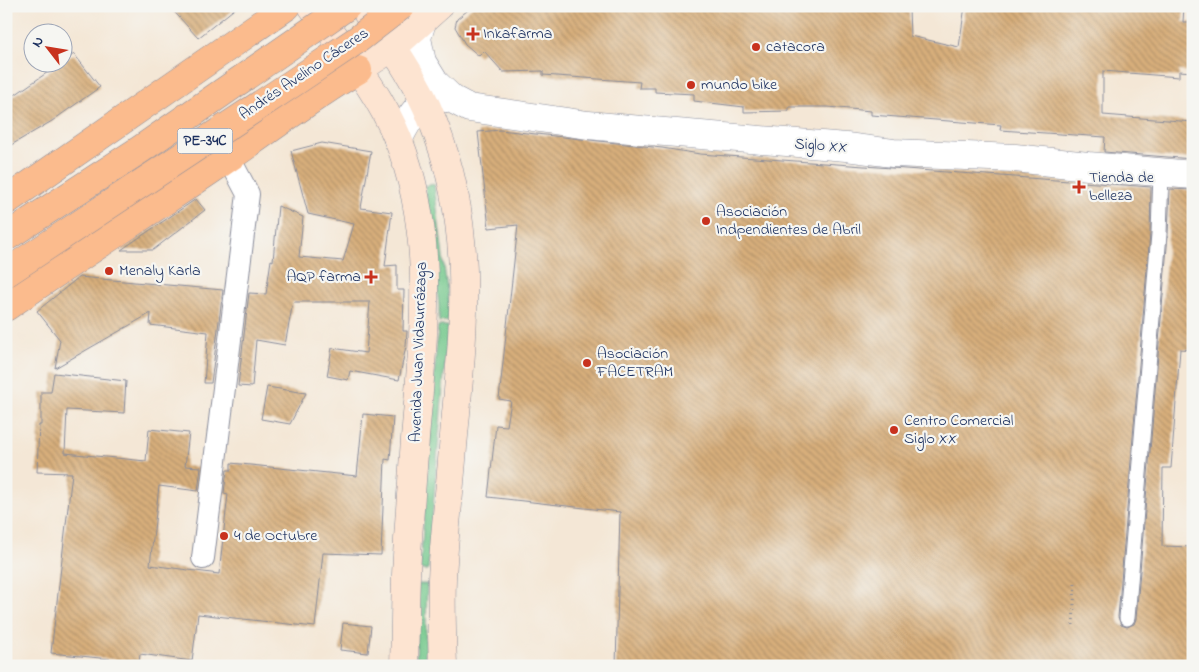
<svg xmlns="http://www.w3.org/2000/svg" width="1199" height="672" font-family="'Indie Flower',sans-serif">
  <defs>
    <pattern id="building-back-hatch" width="6" height="6" patternUnits="userSpaceOnUse" patternTransform="scale(1.25)"><rect width="6" height="6" fill="#d8af7b"/><path d="M-1 5l2 2M0 0l6 6M5-1l2 2" fill="none" stroke="#ae8f68"/></pattern>
  </defs>
  <rect width="100%" height="100%" fill="#f6f6f2"/>
  <filter id="ink" filterUnits="userSpaceOnUse"><feTurbulence type="fractalNoise" baseFrequency=".02" numOctaves="2"/><feDisplacementMap in="SourceGraphic" scale="10" xChannelSelector="R" yChannelSelector="G"/><feConvolveMatrix kernelMatrix="1 2 1 2 8 2 1 2 1" color-interpolation-filters="sRGB"/></filter>
  <filter id="wash" filterUnits="userSpaceOnUse"><feTurbulence type="fractalNoise" baseFrequency=".0096" numOctaves="4" result="noise"/><feDisplacementMap in="SourceGraphic" scale="20" xChannelSelector="R" yChannelSelector="G"/><feGaussianBlur stdDeviation="1.12" result="paint"/><feColorMatrix in="noise" values="0 0 0 0 0 0 0 0 0 0 0 0 0 0 0 0 0 1.4 0 .05"/><feComposite in="paint" operator="in"/></filter>
  <g filter="url(#wash)">
    <rect width="100%" height="100%" fill="#f4e7d6"/>
    <g fill="#74c88c" stroke="#487c75">
      <path d="M434,184L449,306L448,321L439,322V306L425,186Z"/>
      <path d="M438,326H448L428,570H420Z"/>
      <path d="M418,584H427L425,666H416Z"/>
    </g>
    <g id="blocks">
      <g fill="url(#building-back-hatch)">
        <path d="M169,6H238L198,38Z"/>
        <path d="M473,6H879V10L909,9L910,36L959,47L965,6H1184L1183,22H1193V72L1179,71V77L1103,71V115L1193,122V159L1104,152L1105,137L1000,130L1001,125L871,115V111L828,107H789V111L744,112V107L694,101V94L655,92V88H639L640,82L543,75V71L503,72L484,51L479,56L465,44L455,27L457,19Z"/>
        <path d="M74,54L100,87L52,121L6,148V101Z"/>
        <path d="M500,130L662,148L700,154L1151,187L1150,233L1118,617L1121,625L1127,627L1134,624L1136,619L1168,235L1170,189L1193,190V350L1180,349L1171,468H1163L1162,546L1193,547L1188,666H616L620,512L488,497L496,425L507,426L511,401L499,399L518,225L489,228L478,132Z"/>
        <path d="M322,143L371,151L361,208L392,212L385,266L397,265V290H404L403,331H407L406,346L399,380L350,371L348,380L327,376L332,348L366,353L370,302H293L285,345L256,340L252,387L238,386L249,293L266,294L271,260L273,261L278,206L303,217L299,257L343,261L354,224L308,214L291,151Z"/>
        <path d="M196,199L205,210L153,250H121Z"/>
        <path d="M79,277L223,290L211,383H204L208,332L150,325L151,313L55,368L60,340L37,311Z"/>
        <path d="M54,373L126,381L124,413L67,410L65,453L146,461L149,429L189,433L185,466L201,467L198,491L159,486L150,565L219,574L228,494L224,493L227,470H231V463L357,476L363,414L393,417L390,460L385,459L381,555L323,553L315,627L198,614L192,661L140,654L139,662L51,653L72,473L37,472L39,425H41V392H51Z"/>
        <path d="M267,387L306,393L290,424L261,419Z"/>
        <path d="M343,623L371,626L368,653L340,650Z"/>
      </g>
    </g>
  </g>
  <g filter="url(#ink)">
    <use href="#blocks" fill-opacity="0" stroke="#888b9a" stroke-width="1"/>
    <g fill="none" stroke-linecap="round" stroke-linejoin="round">
      <g stroke="#888b9a" stroke-width="17">
        <path id="service" d="M1127,618L1159,234L1161,173"/>
      </g>
      <g stroke="#888b9a" stroke-width="24">
        <path id="pedestrian" d="M203,558L248,194L229,158"/>
      </g>
      <g stroke="#888b9a" stroke-width="29">
        <g id="minor">
          <path d="M422,22L417,38L422,62L435,83L452,99L469,108L588,125L641,130L846,147L893,153L1015,158L1088,166L1193,175"/>
          <path d="M398,140C408,120 420,94 446,98"/>
        </g>
      </g>
      <g stroke="#888b9a" stroke-width="29">
        <g id="secondary">
          <path d="M312,6C343,49 378,90 398,139C437,236 423,338 415,439C412,484 408,530 406,575C405,605 405,635 404,666"/>
          <path d="M362,6C390,43 417,79 433,122C477,232 463,332 453,447C450,491 444,535 442,579C441,608 442,637 443,666"/>
          <path d="M358,70L393,47L439,6"/>
        </g>
      </g>
      <g stroke="#888b9a" stroke-width="29">
        <g id="trunk">
          <path d="M6,201L287,6"/>
          <path d="M6,307C80,256 156,208 230,157C272,128 314,96 358,70"/>
        </g>
      </g>
      <path stroke="#888b9a" stroke-width="3" stroke-dasharray="1 4" stroke-linecap="butt" d="M1073,625L1075,582"/>
      <use href="#service" stroke="#fff" stroke-width="15"/>
      <use href="#pedestrian" stroke="#fff" stroke-width="22"/>
      <use href="#minor" stroke="#fff" stroke-width="28"/>
      <use href="#secondary" stroke="#fde4d1" stroke-width="28"/>
      <use href="#trunk" stroke="#fbbb8d" stroke-width="28"/>
      <g stroke="#888b9a" stroke-width="29" stroke-linecap="butt">
        <g id="trunk-bridge">
          <path d="M6,237L141,149L347,6"/>
          <path d="M6,273L296,81L357,40L401,6"/>
        </g>
      </g>
      <use href="#trunk-bridge" stroke="#fbbb8d" stroke-width="28"/>
    </g>
  </g>
  <g fill="#c8321e" stroke="#f6f6f2" stroke-width="2">
    <path d="M470.5 26.5h5v5h5v5h-5v5h-5v-5h-5v-5h5z"/>
    <circle cx="756" cy="47" r="5"/>
    <circle cx="691" cy="85" r="5"/>
    <path d="M1076.5 179.5h5v5h5v5h-5v5h-5v-5h-5v-5h5z"/>
    <circle cx="706" cy="221" r="5"/>
    <circle cx="109" cy="271" r="5"/>
    <path d="M368.5 269.5h5v5h5v5h-5v5h-5v-5h-5v-5h5z"/>
    <circle cx="587" cy="363" r="5"/>
    <circle cx="894" cy="430" r="5"/>
    <circle cx="224" cy="536" r="5"/>
  </g>
  <g text-anchor="middle" dominant-baseline="central" stroke-width="4.5" stroke-linejoin="round" paint-order="stroke">
    <rect fill="#f6f6f2" stroke="#5d6b8a" stroke-width="1" x="177.5" y="128.5" width="55" height="25" rx="4"/>
    <g font-size="15" font-weight="bold" fill="#1b2f5e">
      <text x="205" y="141">PE-34C</text>
    </g>
    <g font-size="16" fill="#1b2f5e" stroke="#f6f6f2" text-anchor="start">
      <text x="483" y="34">Inkafarma</text>
      <text x="766" y="47">catacora</text>
      <text x="701" y="85">mundo bike</text>
      <text x="1089" y="178">Tienda de<tspan x="1089" dy="18">belleza</tspan></text>
      <text x="716" y="212">Asociación<tspan x="716" dy="18">Indpendientes de Abril</tspan></text>
      <text x="119" y="271">Menaly Karla</text>
      <text x="361" y="277" text-anchor="end">AQP farma</text>
      <text x="597" y="354">Asociación<tspan x="597" dy="18">FACETRAM</tspan></text>
      <text x="904" y="421">Centro Comercial<tspan x="904" dy="18">Siglo XX</tspan></text>
      <text x="234" y="536">4 de Octubre</text>
    </g>
    <g font-size="16" fill="#1b2f5e" stroke="#f6f6f2">
      <text transform="translate(304 74) rotate(-34)">Andrés Avelino Cáceres</text>
      <text transform="translate(821 146) rotate(4)">Siglo XX</text>
      <text transform="translate(419 352) rotate(-88)">Avenida Juan Vidaurrázaga</text>
    </g>
  </g>
  <rect width="1199" height="672" fill="none" stroke="#f6f6f2" stroke-width="25"/>
  <g transform="translate(48 48) rotate(301)"><circle r="24" fill="#f6f6f2" stroke="#9ea6b7"/>
  <path d="M0-4L9 19L0 12L-9 19Z" fill="#c8321e"/>
  <text y="-8" font-size="14" font-weight="bold" text-anchor="middle" fill="#1b2f5e">N</text>
  </g>
</svg>
